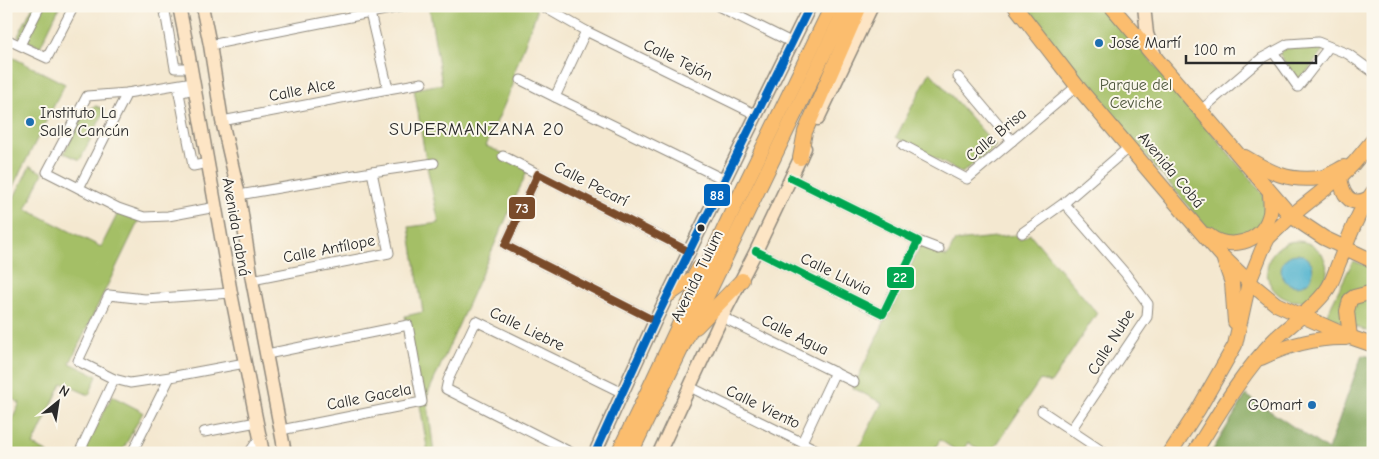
<svg xmlns="http://www.w3.org/2000/svg" width="1379" height="459" font-family="'Comic Neue',sans-serif">
  <rect width="100%" height="100%" fill="#fbf7ec"/>
  <filter id="ink" filterUnits="userSpaceOnUse"><feTurbulence type="fractalNoise" baseFrequency=".02" numOctaves="2"/><feDisplacementMap in="SourceGraphic" scale="10" xChannelSelector="R" yChannelSelector="G"/><feConvolveMatrix kernelMatrix="1 2 1 2 8 2 1 2 1" color-interpolation-filters="sRGB"/></filter>
  <filter id="wash" filterUnits="userSpaceOnUse"><feTurbulence type="fractalNoise" baseFrequency=".0096" numOctaves="4" result="noise"/><feDisplacementMap in="SourceGraphic" scale="20" xChannelSelector="R" yChannelSelector="G"/><feGaussianBlur stdDeviation="1.12" result="paint"/><feColorMatrix in="noise" values="0 0 0 0 0 0 0 0 0 0 0 0 0 0 0 0 0 1.4 0 .05"/><feComposite in="paint" operator="in"/></filter>
  <g filter="url(#wash)">
    <rect width="100%" height="100%" fill="#f4e8d0"/>
    <g fill="#a4bf66" stroke="#687548">
      <path d="M33,6H60L40,47L18,36Z"/>
      <path d="M429,6H536V14L514,73L513,85L486,146L530,165L427,396L434,453H428L405,316L423,312L409,227L439,223L427,167L414,89L442,84Z"/>
      <path d="M1019,6H1105L1263,194L1265,218L1254,234L1217,240Z"/>
      <path d="M1318,44L1326,47L1298,83L1279,53L1289,45Z"/>
      <path d="M6,54L65,84L9,194L6,193Z"/>
      <path d="M930,72L996,146L962,173L896,137Z"/>
      <path d="M96,106L105,110L80,160L64,153L85,111Z"/>
      <path d="M30,166L43,173L26,209L101,247L119,211L139,220L70,363L97,376L89,395L62,383L33,445L49,453H6V432L20,403L6,396V213Z"/>
      <path d="M1030,234L1097,313L1051,383L1040,380L991,453H983L968,442L962,453H960L940,440L932,453H856L882,403L853,388L920,246L947,257L955,241L1016,235L1020,240Z"/>
      <circle cx="1297" cy="271" r="30"/>
      <path d="M1353,261L1373,268V333L1326,316Z"/>
      <path d="M112,396L143,412L121,453H82Z"/>
    </g>
    <path fill="#83a65b" stroke="#576843" d="M1362,355L1373,357V453H1211L1246,395L1328,450Z"/>
    <circle fill="#4fb2ce" stroke="#3d6e7c" cx="1297" cy="270" r="16"/>
  </g>
  <g filter="url(#ink)">
    <g fill="none" stroke-linecap="round" stroke-linejoin="round">
      <g stroke="#908a7e" stroke-width="11">
        <g id="street">
          <path d="M164,6L175,68H190"/>
          <path d="M718,6L793,43"/>
          <path d="M544,7L586,31"/>
          <path d="M370,13L405,6"/>
          <path d="M6,39L47,58L74,6"/>
          <path d="M20,45L40,6"/>
          <path d="M210,45L370,13L388,89L222,121"/>
          <path d="M1273,52L1298,87L1329,47"/>
          <path d="M958,77L1012,141"/>
          <path d="M521,80L555,97"/>
          <path d="M193,82L127,93L87,96L47,172L118,208L144,217L168,216L216,207"/>
          <path d="M194,89L179,93L193,166L208,163"/>
          <path d="M388,89L422,83"/>
          <path d="M1200,111L1262,58L1288,44L1318,42L1348,54L1373,72"/>
          <path d="M903,145L967,179L1077,86"/>
          <path d="M503,156L538,174"/>
          <path d="M372,172L434,163"/>
          <path d="M725,180L555,97L586,31L757,115"/>
          <path d="M79,188L127,93"/>
          <path d="M239,195L372,172L389,253L252,280"/>
          <path d="M1064,203L1125,273L1148,304L1147,317L1071,430"/>
          <path d="M1022,233L1064,203L1129,147"/>
          <path d="M918,241L939,249"/>
          <path d="M756,251L883,314L918,241L791,178"/>
          <path d="M231,293L145,299L109,295L78,361L114,379L130,383L170,377L245,363"/>
          <path d="M722,317L854,382"/>
          <path d="M655,321L505,245L538,174L690,252"/>
          <path d="M267,354L408,325L422,402L281,430"/>
          <path d="M690,387L823,453"/>
          <path d="M1042,411L1105,453"/>
          <path d="M204,432L257,422"/>
          <path d="M802,442L835,372"/>
          <path d="M79,453L114,379"/>
          <path d="M132,453L170,377"/>
          <path d="M249,453L260,437"/>
          <path d="M572,453L446,389L448,380L476,321L623,393"/>
        </g>
      </g>
      <g stroke="#908a7e" stroke-width="15">
        <g id="secondary">
          <path d="M179,6L187,46L231,293L263,453"/>
          <path d="M202,6L210,45L222,121L239,195L252,280L285,453"/>
          <path d="M1144,6L1147,34L1155,55"/>
          <path d="M818,119L872,6"/>
          <path d="M595,453L655,321L810,6"/>
          <path d="M659,453L722,317L756,251L805,148"/>
        </g>
      </g>
      <g stroke="#908a7e" stroke-width="16">
        <g id="primary">
          <path d="M1015,6L1077,86L1187,216L1223,257L1249,282L1276,304L1347,336L1373,345"/>
          <path d="M1111,6L1291,216L1324,238L1373,261"/>
          <path d="M1245,157C1270,172 1288,182 1319,178C1327,177 1336,171 1344,167"/>
          <path d="M800,158L805,132L860,6"/>
          <path d="M1340,177C1342,192 1348,208 1367,199"/>
          <path d="M1208,235C1228,251 1261,243 1269,217C1272,209 1270,201 1270,193"/>
          <path d="M1224,260L1232,283L1235,322"/>
          <path d="M670,294L694,277L699,268"/>
          <path d="M696,327L742,280"/>
          <path d="M1350,337L1347,311L1350,300L1354,297L1373,292"/>
          <path d="M1261,358C1288,345 1315,337 1346,338"/>
          <path d="M618,453L638,412L738,199L832,6"/>
          <path d="M631,453L847,6"/>
          <path d="M1170,453L1198,410L1235,345L1249,282L1262,250L1268,238L1291,216L1340,177L1354,163L1373,140"/>
          <path d="M1194,453C1218,415 1242,373 1273,341C1290,324 1311,311 1326,291C1333,282 1335,271 1340,260C1349,237 1358,212 1373,192"/>
        </g>
      </g>
      <use href="#street" stroke="#fff" stroke-width="9"/>
      <use href="#secondary" stroke="#fde5c5" stroke-width="12"/>
      <use href="#primary" stroke="#fbbd6e" stroke-width="14"/>
      <g stroke="#fbf7ec" stroke-width="11">
        <path id="bus-1" d="M756,251L883,314L918,241L791,178"/>
      </g>
      <g stroke="#fbf7ec" stroke-width="11">
        <path id="bus-2" d="M655,321L505,245L538,174L690,252"/>
      </g>
      <g stroke="#fbf7ec" stroke-width="11">
        <path id="bus-3" d="M595,453L655,321L810,6"/>
      </g>
      <use href="#bus-1" stroke="#00a651" stroke-width="8"/>
      <use href="#bus-2" stroke="#7a4b2a" stroke-width="8"/>
      <use href="#bus-3" stroke="#0065bd" stroke-width="8"/>
    </g>
  </g>
  <g fill="#1f6fb2" stroke="#fbf7ec" stroke-width="2">
    <circle cx="1099" cy="43" r="5"/>
    <circle cx="30" cy="122" r="5"/>
    <circle cx="1312" cy="405" r="5"/>
  </g>
  <circle fill="#2b2b2b" stroke="#fbf7ec" stroke-width="2" cx="701" cy="228" r="4.5"/>
  <g text-anchor="middle" dominant-baseline="central" stroke-width="4" stroke-linejoin="round" paint-order="stroke">
    <g font-size="16" fill="#2b2b2b" stroke="#fbf7ec" text-anchor="start">
      <text x="1109" y="43">José Martí</text>
      <text x="40" y="113">Instituto La<tspan x="40" dy="18">Salle Cancún</tspan></text>
      <text x="1302" y="405" text-anchor="end">GOmart</text>
    </g>
    <g font-size="16" fill="#2b2b2b" stroke="#fbf7ec">
      <text transform="translate(678 60) rotate(26)">Calle Tejón</text>
      <text transform="translate(302 90) rotate(-11)">Calle Alce</text>
      <text transform="translate(996 135) rotate(-40)">Calle Brisa</text>
      <text transform="translate(1171 170) rotate(50)">Avenida Cobá</text>
      <text transform="translate(591 184) rotate(27)">Calle Pecarí</text>
      <text transform="translate(236 227) rotate(80)">Avenida Labná</text>
      <text transform="translate(329 249) rotate(-11)">Calle Antílope</text>
      <text transform="translate(836 274) rotate(26)">Calle Lluvia</text>
      <text transform="translate(697 276) rotate(-64)">Avenida Tulum</text>
      <text transform="translate(527 329) rotate(26)">Calle Liebre</text>
      <text transform="translate(795 335) rotate(26)">Calle Agua</text>
      <text transform="translate(1111 342) rotate(-58)">Calle Nube</text>
      <text transform="translate(369 397) rotate(-11)">Calle Gacela</text>
      <text transform="translate(763 407) rotate(26)">Calle Viento</text>
    </g>
    <g font-size="16" fill="#4f573d" stroke="#fbf7ec">
      <text x="1136" y="85">Parque del<tspan x="1136" dy="18">Ceviche</tspan></text>
    </g>
    <g font-size="18" letter-spacing="1" fill="#2b2b2b" stroke="#fbf7ec">
      <text x="477" y="129">SUPERMANZANA 20</text>
    </g>
  </g>
  <g stroke="#fbf7ec" stroke-width="2">
    <rect x="703" y="183" width="28" height="24" rx="5" fill="#0065bd"/>
    <rect x="508" y="196" width="28" height="24" rx="5" fill="#7a4b2a"/>
    <rect x="886" y="266" width="29" height="23" rx="5" fill="#00a651"/>
  </g>
  <g font-size="14" text-anchor="middle" font-weight="bold" fill="#fff">
    <text x="717" y="200">88</text>
    <text x="522" y="213">73</text>
    <text x="900" y="282">22</text>
  </g>
  <rect width="1379" height="459" fill="none" stroke="#fbf7ec" stroke-width="25"/>
  <g transform="translate(58 402) rotate(30)" stroke="#fbf7ec" stroke-width="4" paint-order="stroke">
  <path d="M0-4L9 19L0 12L-9 19Z" fill="#2b2b2b"/>
  <text y="-8" font-size="14" font-weight="bold" text-anchor="middle" fill="#2b2b2b">N</text>
  </g>
  <path d="M1186 55v8h130v-8" fill="none" stroke="#2b2b2b" stroke-width="2.5"/>
  <text x="1194" y="55" font-size="15" fill="#2b2b2b" stroke="#fbf7ec" stroke-width="4" paint-order="stroke">100 m</text>
</svg>
